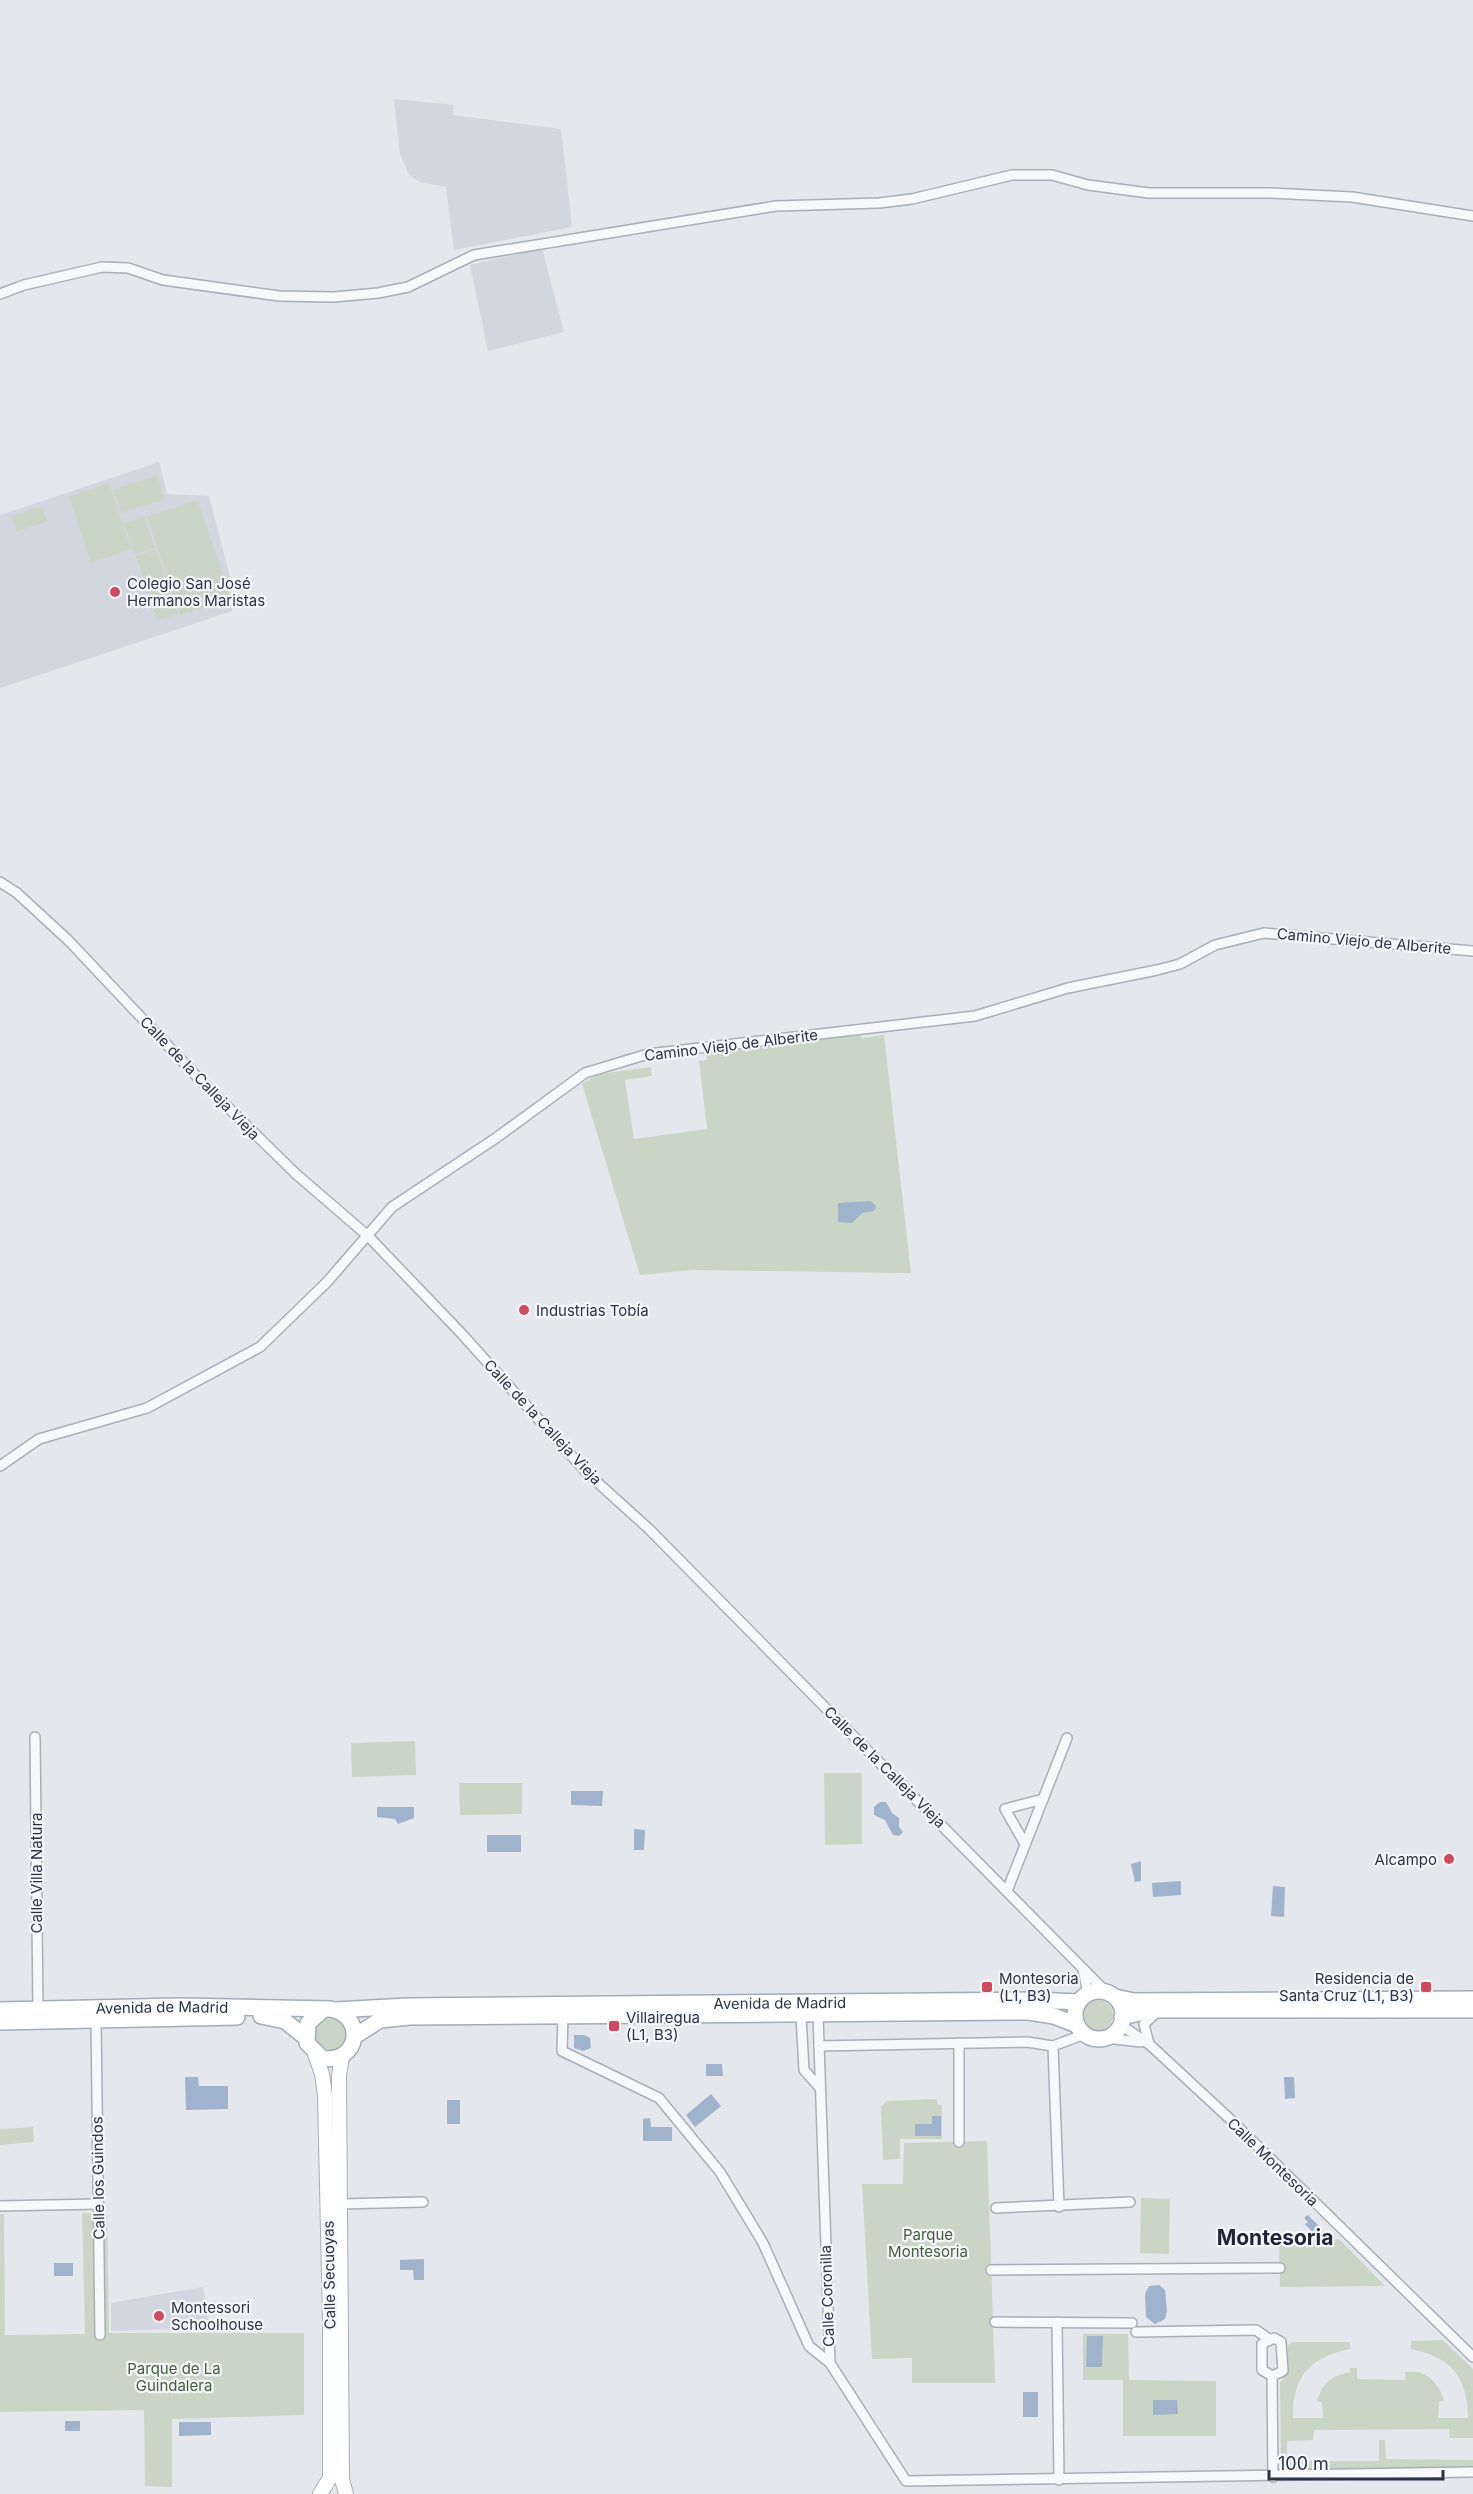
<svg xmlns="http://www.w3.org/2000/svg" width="1473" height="2494" font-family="Inter,sans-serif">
  <rect width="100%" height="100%" fill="#e4e7ec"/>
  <g fill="#d2d6de">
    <path d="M394,99L454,105L453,115L561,129L572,227L454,250L446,187L420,182L409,175L400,154Z"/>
    <path d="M542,248L564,332L488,351L470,265Z"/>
    <path d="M159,462L167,494L209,496L229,574L232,611L0,688V515Z"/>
    <path d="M203,2287L209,2328L111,2331V2303Z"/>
  </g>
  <g fill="#c9d6c5">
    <path d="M157,475L165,499L121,513L113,490Z"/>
    <path d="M109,483L131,549L91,563L69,497Z"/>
    <path d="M197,500L231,597L181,615L147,517Z"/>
    <path d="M42,506L47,521L17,532L12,516Z"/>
    <path d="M144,516L155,548L134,554L124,523Z"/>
    <path d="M156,549L167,580L147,587L136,556Z"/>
    <path d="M168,585L178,614L157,621L148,592Z"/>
    <path d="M855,1033L863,1038L884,1035L911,1273L692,1270L640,1275L582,1084L599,1074L651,1067L652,1076L625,1080L634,1139L707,1129L699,1061L707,1060V1053Z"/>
    <path d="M415,1741L416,1775L352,1777L351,1743Z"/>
    <path d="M824,1773H862V1844L825,1845Z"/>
    <path d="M459,1783H522V1814L460,1815Z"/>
    <circle cx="1098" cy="2015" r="15"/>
    <circle cx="330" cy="2034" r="16"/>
    <path d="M937,2099V2104L942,2105V2139H900V2159L883,2160L881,2107L886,2101Z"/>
    <path d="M33,2127L34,2142L0,2145V2129Z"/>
    <path d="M987,2141L995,2383H912V2358L872,2359L862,2184H903L904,2143Z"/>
    <path d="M1141,2198L1170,2199L1169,2254L1140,2253Z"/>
    <path d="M82,2213L107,2214L109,2333H304V2415L172,2419V2487L145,2486L144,2410L0,2412V2214H4L5,2335L85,2334Z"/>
    <path d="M1339,2239L1385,2286L1280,2287L1279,2240Z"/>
    <path d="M1083,2334H1128L1129,2380L1216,2381V2436H1123V2380H1083Z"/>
    <path d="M1443,2340L1473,2369V2438H1450L1449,2429L1314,2430L1313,2440L1287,2441V2461H1379V2440H1385L1386,2459L1473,2460V2470L1287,2473L1281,2470L1280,2383L1286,2374L1288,2345L1292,2342H1350V2349C1310,2357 1292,2377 1293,2418H1323L1322,2402L1317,2401C1322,2383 1331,2376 1350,2372V2368H1357V2379L1405,2380V2372C1426,2369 1439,2383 1444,2401H1439L1438,2418H1468C1468,2377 1451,2357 1411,2349V2341Z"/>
  </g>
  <g fill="#9fb4cc">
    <path d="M871,1201L876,1206L874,1211L862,1213L852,1223L838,1222V1203Z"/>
    <path d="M571,1791H603L602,1806L571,1805Z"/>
    <path d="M880,1802H886L892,1813L899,1818V1827L903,1832L899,1836L893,1835L885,1820L874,1815V1807Z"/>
    <path d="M377,1807H414V1818L398,1824L395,1819L377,1817Z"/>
    <path d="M634,1829L645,1830L644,1850H634Z"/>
    <rect x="487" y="1835" width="34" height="17"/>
    <path d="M1141,1861V1881L1135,1882L1131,1864Z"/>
    <path d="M1181,1881V1895L1153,1897L1152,1883Z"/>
    <path d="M1273,1886L1285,1887L1284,1917L1271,1916Z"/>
    <path d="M574,2035H584L590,2038L591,2048L583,2051L574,2048Z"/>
    <path d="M706,2064H722L723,2076H706Z"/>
    <path d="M185,2077H198L199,2086H228V2109L186,2110Z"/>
    <path d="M1284,2077H1294L1295,2098L1285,2099Z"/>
    <path d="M711,2094L721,2106L695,2127L686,2115Z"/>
    <rect x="447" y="2100" width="13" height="24"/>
    <path d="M932,2116H941V2136H915V2124H932Z"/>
    <path d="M650,2118L651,2127H672V2141H643V2119Z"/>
    <path d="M1308,2215L1320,2227L1314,2234L1305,2224L1308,2222L1304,2218Z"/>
    <path d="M424,2259V2280H414L413,2270H400V2260Z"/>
    <rect x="54" y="2263" width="19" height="13"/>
    <path d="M1159,2285L1165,2290L1167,2311L1165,2319L1155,2324L1146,2317L1145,2294L1149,2286Z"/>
    <path d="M1087,2336H1103L1102,2367H1086Z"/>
    <rect x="1023" y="2392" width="15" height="25"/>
    <path d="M1153,2400H1177L1178,2414L1153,2415Z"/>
    <rect x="65" y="2421" width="15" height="10"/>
    <path d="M179,2422H211V2435L179,2436Z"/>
  </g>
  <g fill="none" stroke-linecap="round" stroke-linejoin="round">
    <g stroke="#a9aeb7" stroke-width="12">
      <g id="street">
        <path d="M0,294L24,285L102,267L128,268L163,280L279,296L334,297L378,293L408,287L474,255L776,206L879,203L912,199L1012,175H1052L1088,185L1149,193H1270L1352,197L1473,216"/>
        <path d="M0,882L17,893L69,941L203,1083L296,1174L368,1236L461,1333L587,1473L649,1529L1106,1992"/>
        <path d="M0,1466L39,1439L147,1408L260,1347L327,1282L392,1207L496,1138L585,1073L648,1054L975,1016L1068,988L1157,970L1180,964L1215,945L1264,933L1473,951"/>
        <path d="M35,1737L38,2009"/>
        <path d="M1025,1844L1005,1809L1043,1799"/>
        <path d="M1007,1891L1067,1738"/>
        <path d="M1083,1969L1088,1994"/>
        <path d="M818,2015L830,2363L906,2481L1473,2472"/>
        <path d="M563,2016L562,2051L659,2098L720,2172L763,2243L809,2346L830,2363"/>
        <path d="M801,2016L804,2070L820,2088"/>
        <path d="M96,2020L100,2335"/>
        <path d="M1121,2025L1149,2044L1231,2120L1473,2357"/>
        <path d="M1105,2038L1141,2042"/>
        <path d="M959,2043V2142"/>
        <path d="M1149,2044L1144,2024L1157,2012"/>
        <path d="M819,2046L1027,2042L1053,2046L1059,2207"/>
        <path d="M1053,2046L1085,2034"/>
        <path d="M339,2204L423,2202"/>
        <path d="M0,2206L98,2204"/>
        <path d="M996,2208L1130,2202"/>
        <path d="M991,2270L1280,2268"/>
        <path d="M995,2322L1132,2323"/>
        <path d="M1057,2322L1059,2480"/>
        <path d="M1136,2332L1256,2330L1269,2339"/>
        <path d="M1274,2338L1281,2342L1283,2371L1272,2376L1262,2370V2344Z"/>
        <path d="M1272,2376L1273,2477"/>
      </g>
    </g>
    <g stroke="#a9aeb7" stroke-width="16">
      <g id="secondary">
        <path d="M315,2054L322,2074L325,2095L330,2321V2478L320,2494"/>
        <path d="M342,2056L339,2076L342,2479L346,2494"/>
      </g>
    </g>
    <g stroke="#a3abb8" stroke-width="18">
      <g id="primary">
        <circle cx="1099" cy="2015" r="24"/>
        <path d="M1115,1997L1134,2001L1473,1999"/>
        <path id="s1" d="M0,2010L179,2006L330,2009C367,2015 359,2065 322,2058L307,2043L308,2023L323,2010"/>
        <path id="s2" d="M336,2010L407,2006L1035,2000L1079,2002"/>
        <path d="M261,2016L285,2021L305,2037"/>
        <path d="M1122,2017L1152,2010H1473"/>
        <path d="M0,2022L237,2017"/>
        <path d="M355,2036L380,2020L409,2017L1028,2012L1054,2016L1077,2025"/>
      </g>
    </g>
    <use href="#street" stroke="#f7f8fa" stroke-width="9"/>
    <use href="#secondary" stroke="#fff" stroke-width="14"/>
    <use href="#primary" stroke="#fff" stroke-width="15"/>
  </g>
  <g fill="#d1495b" stroke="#f4f6f9" stroke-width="2">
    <circle cx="115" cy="592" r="6"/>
    <circle cx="524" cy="1310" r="6"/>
    <circle cx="1449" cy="1859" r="6"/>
    <rect x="981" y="1981" width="12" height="12" rx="3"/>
    <rect x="1420" y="1981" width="12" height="12" rx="3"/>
    <rect x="608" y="2020" width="12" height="12" rx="3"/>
    <circle cx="159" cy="2316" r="6"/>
  </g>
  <g text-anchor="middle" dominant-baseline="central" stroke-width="4.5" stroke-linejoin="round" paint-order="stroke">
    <g font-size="15" fill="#2b3445" stroke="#f4f6f9" text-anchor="start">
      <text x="127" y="583">Colegio San José<tspan x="127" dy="17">Hermanos Maristas</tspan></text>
      <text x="536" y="1310">Industrias Tobía</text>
      <text x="1437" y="1859" text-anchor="end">Alcampo</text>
      <text x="999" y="1978">Montesoria<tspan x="999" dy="17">(L1, B3)</tspan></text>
      <text x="1414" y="1978" text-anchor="end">Residencia de<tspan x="1414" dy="17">Santa Cruz (L1, B3)</tspan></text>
      <text x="626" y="2017">Villairegua<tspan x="626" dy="17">(L1, B3)</tspan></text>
      <text x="171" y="2307">Montessori<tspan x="171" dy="17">Schoolhouse</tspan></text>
    </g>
    <g font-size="15" fill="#2b3445" stroke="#f4f6f9">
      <text transform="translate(1364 941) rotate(5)">Camino Viejo de Alberite</text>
      <text transform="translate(731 1045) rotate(-7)">Camino Viejo de Alberite</text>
      <text transform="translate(200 1078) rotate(46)">Calle de la Calleja Vieja</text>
      <text transform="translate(543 1422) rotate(47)">Calle de la Calleja Vieja</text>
      <text transform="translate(885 1767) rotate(45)">Calle de la Calleja Vieja</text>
      <text transform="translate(36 1873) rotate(-90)">Calle Villa Natura</text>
      <text stroke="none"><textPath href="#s2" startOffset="444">Avenida de Madrid</textPath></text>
      <text stroke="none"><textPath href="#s1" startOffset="162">Avenida de Madrid</textPath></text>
      <text transform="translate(1273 2162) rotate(44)">Calle Montesoria</text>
      <text transform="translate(98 2178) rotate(-91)">Calle los Guindos</text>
      <text transform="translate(329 2275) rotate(-91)">Calle Secuoyas</text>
      <text transform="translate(827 2296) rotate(-92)">Calle Coronilla</text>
    </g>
    <g font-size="15" fill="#3f6138" stroke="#f4f6f9">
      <text x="928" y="2234">Parque<tspan x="928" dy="17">Montesoria</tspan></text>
      <text x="174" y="2368">Parque de La<tspan x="174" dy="17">Guindalera</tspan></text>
    </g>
    <g font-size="21" font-weight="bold" fill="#1d2536" stroke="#f4f6f9">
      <text x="1275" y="2237">Montesoria</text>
    </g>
  </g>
  <path d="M1269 2470v9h174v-9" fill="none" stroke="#2b3445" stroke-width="3"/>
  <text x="1278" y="2470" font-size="18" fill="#2b3445" stroke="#f4f6f9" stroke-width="4.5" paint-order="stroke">100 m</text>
</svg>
